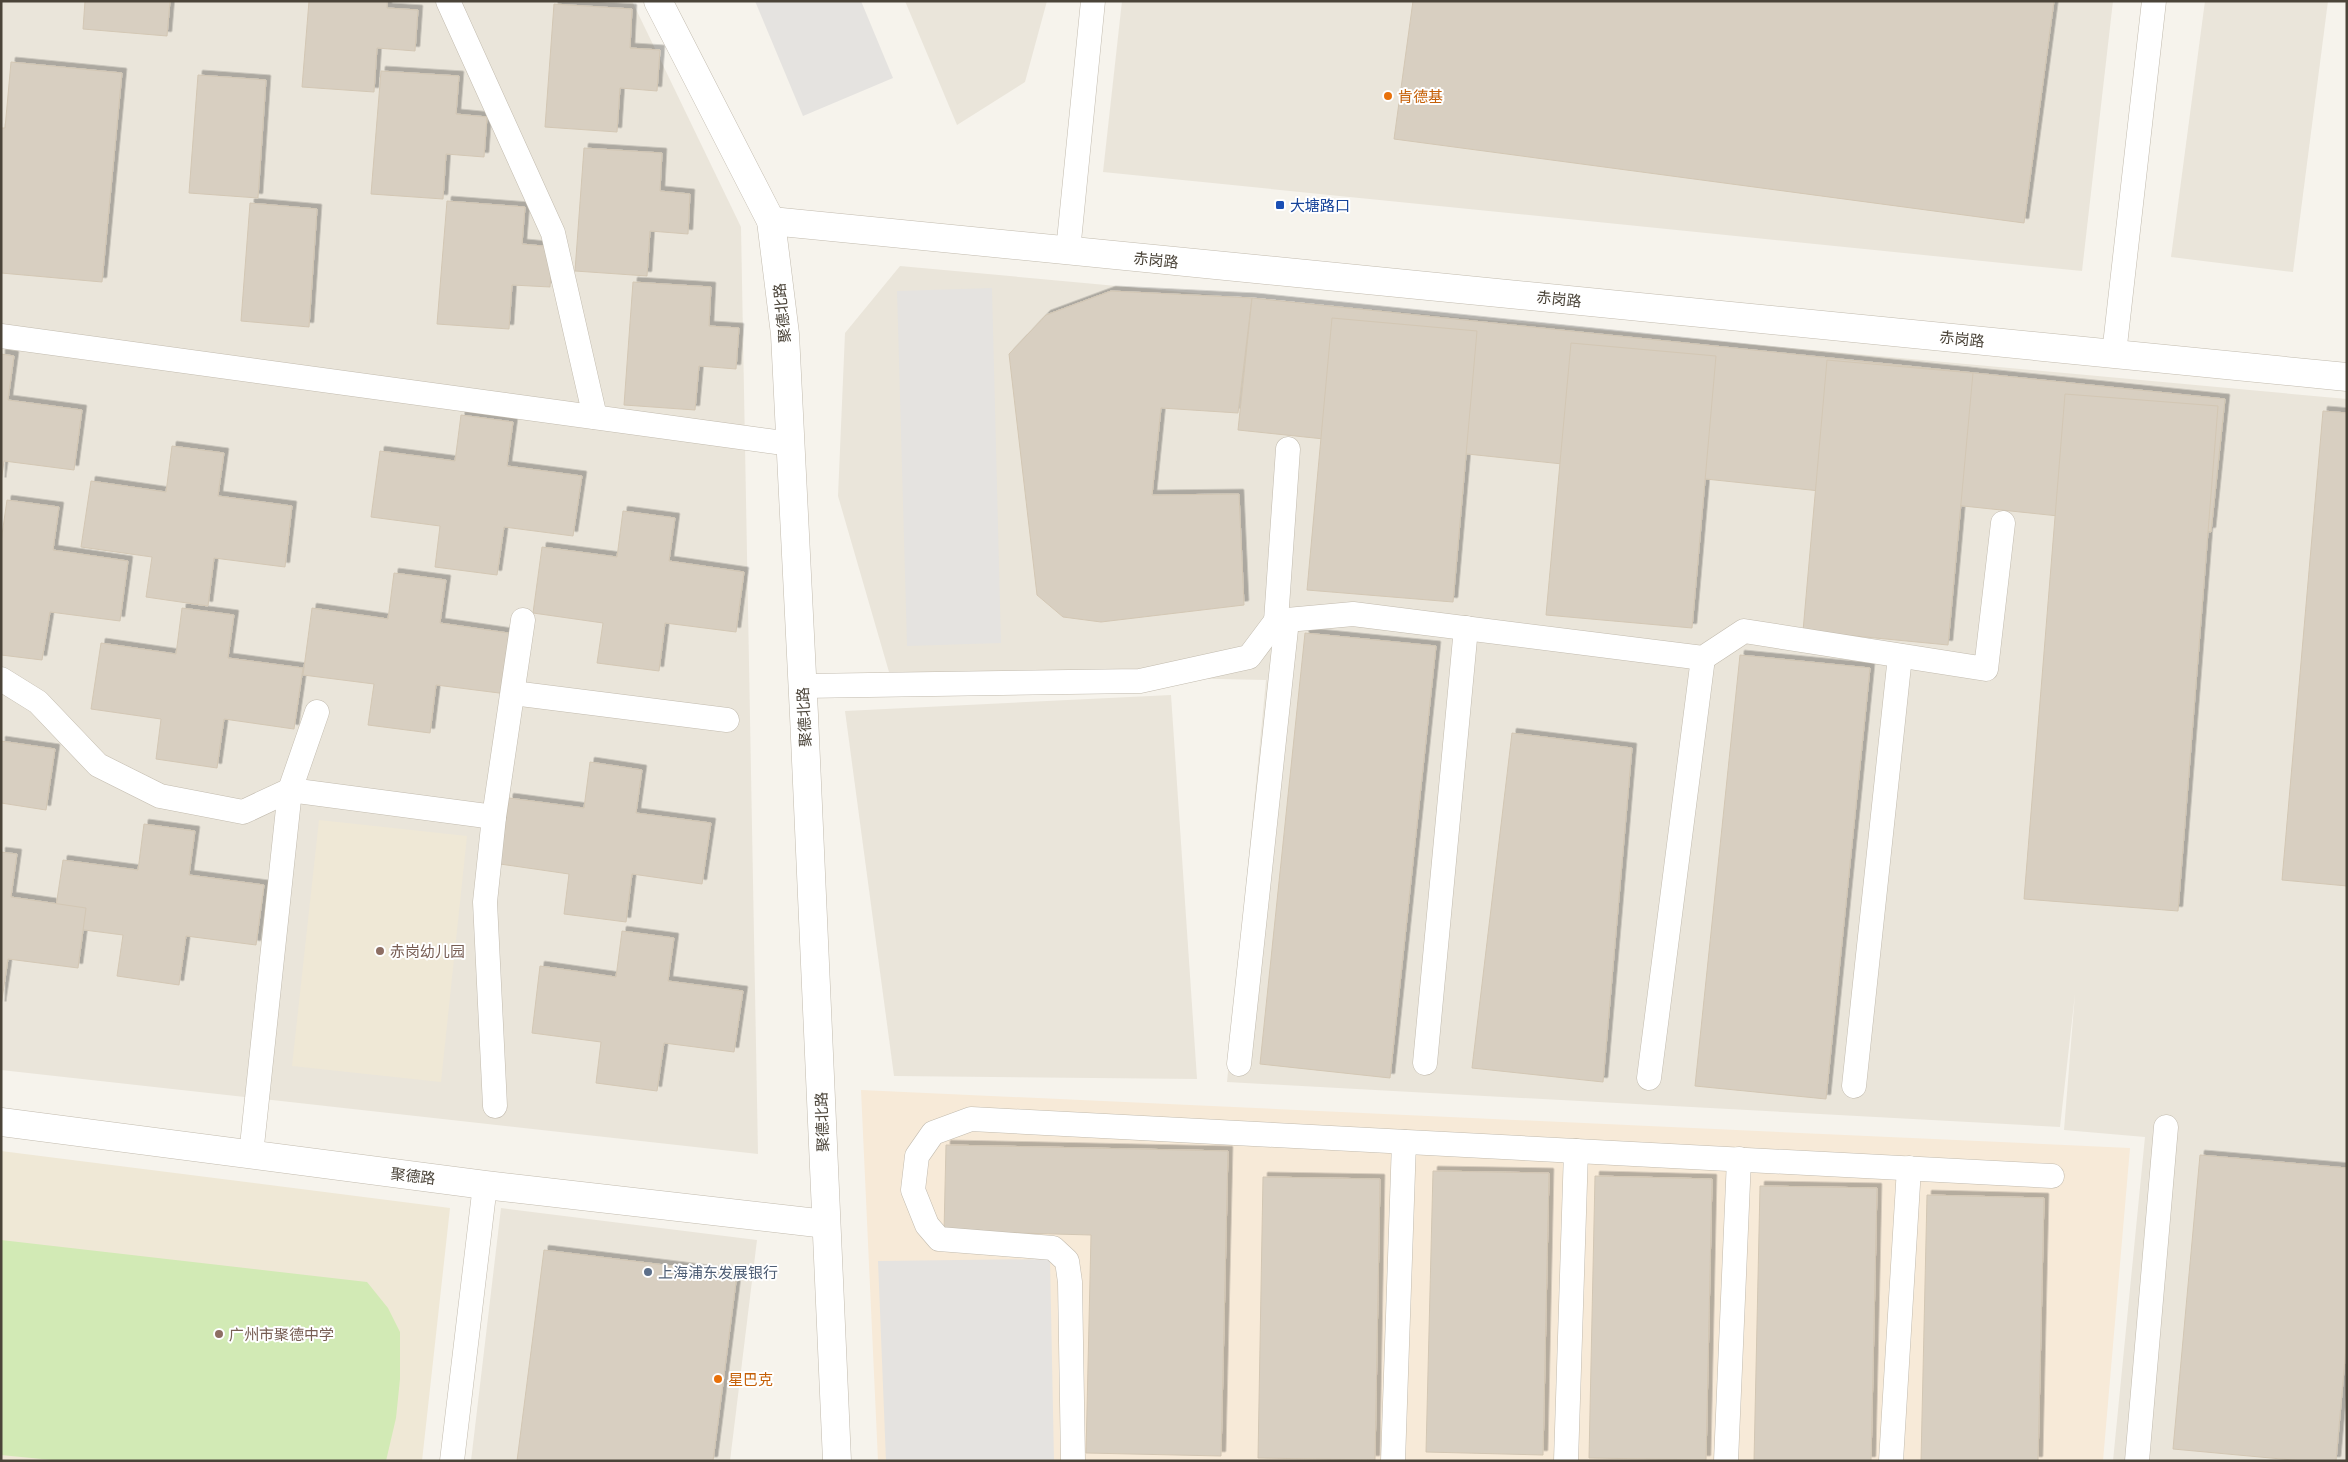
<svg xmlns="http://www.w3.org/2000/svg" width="2348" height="1462" font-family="Montserrat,'Noto Sans SC',sans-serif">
  <defs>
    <filter id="shadow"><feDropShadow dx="4.5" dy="-4.5" stdDeviation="0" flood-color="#0004"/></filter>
  </defs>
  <rect width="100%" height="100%" fill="#f6f3ec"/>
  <g fill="#eae5da">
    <path d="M1,1H632L741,227L758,1154L1,1070Z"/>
    <path d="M905,1H1047L1025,82L957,125Z"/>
    <path d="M1122,1H2113L2082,271L1103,172Z"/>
    <path d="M2205,1H2328L2293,272L2171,257Z"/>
    <path d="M900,266L2347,399V1461H2113L2145,1137L2064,1130L2075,994L2060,1127L1227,1082L1266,680L889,672L838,496L845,333Z"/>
    <path d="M1171,695L1197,1079L894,1076L845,711Z"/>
    <path d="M501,1208L757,1240L730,1461H471Z"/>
  </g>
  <path fill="#f7ead8" d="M861,1090L2130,1148L2103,1461H878Z"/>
  <g fill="#efe8d6">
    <path d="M319,820L467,836L441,1082L292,1066Z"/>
    <path d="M1,1151L450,1208L422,1461H1Z"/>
  </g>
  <path fill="#d2eab5" d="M1,1240L367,1282L388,1308L400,1332V1379L396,1418L386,1461H62L1,1455Z"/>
  <g fill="#e5e3e0">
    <path d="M755,1H861L893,78L803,116Z"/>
    <path d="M992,288L1001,643L907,646L897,291Z"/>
    <path d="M1050,1259L1054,1461H886L878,1261Z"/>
  </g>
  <g fill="#d8cfc1" stroke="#d3c7b4" filter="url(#shadow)">
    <path d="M85,1H170L167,36L83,29Z"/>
    <path d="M309,1H387V8L418,10L415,51L377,48L374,92L302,87Z"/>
    <path d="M1413,1H2054L2024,223L1394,139Z"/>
    <path d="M554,4L632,9L630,48L660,50L657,91L620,88L617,132L545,127Z"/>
    <path d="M11,62L122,73L102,282L1,273V128H5Z"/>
    <path d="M381,71L459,76L456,114L487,117L484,157L446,154L443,199L371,194Z"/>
    <path d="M198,75L266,80L258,198L189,193Z"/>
    <path d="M584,148L662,153L660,191L690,194L688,234L650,231L647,276L575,271Z"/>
    <path d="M447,201L525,207L522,244L553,247L550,287L512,285L509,329L437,324Z"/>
    <path d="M250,203L317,209L309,327L241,321Z"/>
    <path d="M633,282L711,287L709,326L739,328L736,369L699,366L695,410L624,405Z"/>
    <path d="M1111,291L1252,298L1238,413L1161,408L1152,495L1239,494L1244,605L1101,622L1063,617L1037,595L1009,354L1046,315Z"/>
    <path d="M1252,298L2225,399L2211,532L1238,430Z"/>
    <path d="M1332,318L1477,331L1453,602L1307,590Z"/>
    <path d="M1571,343L1716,356L1692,628L1546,615Z"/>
    <path d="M1,354L14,356L8,400L82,410L74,470L4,461L1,482Z"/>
    <path d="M1827,360L1973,373L1948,645L1803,631Z"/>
    <path d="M2065,394L2218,406L2178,911L2024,899Z"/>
    <path d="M2323,411L2347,413V886L2282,880Z"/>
    <path d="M461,415L513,422L507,466L582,476L573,536L504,527L497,575L435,567L440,526L371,517L380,451L455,461Z"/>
    <path d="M172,446L224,453L218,496L292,506L285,567L214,558L208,606L146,597L152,557L81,547L91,481L166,492Z"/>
    <path d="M7,500L59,507L53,550L128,561L120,621L50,612L42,660L1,655V542Z"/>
    <path d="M623,511L675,518L669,561L744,572L736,632L665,623L659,671L597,663L603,623L533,613L542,547L617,557Z"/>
    <path d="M394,573L446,580L440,623L515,634L507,694L436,685L430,733L368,725L374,684L303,675L312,608L388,619Z"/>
    <path d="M182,608L234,615L228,658L303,668L294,729L224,719L217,768L156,759L161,719L91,709L101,643L176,654Z"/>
    <path d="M1305,633L1436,646L1390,1078L1260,1064Z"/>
    <path d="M1740,655L1870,668L1826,1099L1695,1086Z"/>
    <path d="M1512,733L1632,748L1603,1082L1472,1068Z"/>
    <path d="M1,741L55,749L46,810L1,803Z"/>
    <path d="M590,762L642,770L636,813L711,823L702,884L632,874L626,922L564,914L569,874L500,864L509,798L584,808Z"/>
    <path d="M144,824L195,831L189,875L264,885L256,945L186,936L179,985L117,976L123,935L53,926L63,860L138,870Z"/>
    <path d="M1,852L17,854L11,897L86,908L78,968L8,959L1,1006Z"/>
    <path d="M622,931L674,938L668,981L743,991L734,1052L664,1043L657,1091L596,1083L601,1042L532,1033L540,966L616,977Z"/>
    <path d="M946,1145L1228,1151L1221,1456L1086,1453L1091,1235L944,1231Z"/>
    <path d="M2200,1155L2347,1168V1336L2336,1461H2303L2173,1449Z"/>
    <path d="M1433,1171L1549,1173L1543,1455L1426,1452Z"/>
    <path d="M1595,1176L1712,1179L1706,1460L1589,1458Z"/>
    <path d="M1263,1177L1380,1179L1375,1460L1258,1458Z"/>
    <path d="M1760,1186L1877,1188L1871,1461H1754Z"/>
    <path d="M1927,1195L2044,1198L2038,1461H1921Z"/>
    <path d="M544,1250L737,1274L713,1461H517Z"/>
  </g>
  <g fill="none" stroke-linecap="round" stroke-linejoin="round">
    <g stroke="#c2bbae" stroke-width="25">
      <g id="service">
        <path d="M448,1L553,233L595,417"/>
        <path d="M1068,251L1093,1"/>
        <path d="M1,336L791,444"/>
        <path d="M2114,354L2154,1"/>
        <path d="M1276,621L1288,449"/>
        <path d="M1,679L38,702L98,765L160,796L243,812L290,790L494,817"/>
        <path d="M803,686L1140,681L1249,657L1276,621L1353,614L1703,658L1744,631L1986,669L2003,523"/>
        <path d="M513,693L727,720"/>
        <path d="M1425,1063L1466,628"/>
        <path d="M1239,1064L1287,620"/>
        <path d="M1649,1078L1703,658"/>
        <path d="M1854,1086L1900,656"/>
        <path d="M495,1106L485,902L494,817L523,620"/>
        <path d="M251,1155L290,790L317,712"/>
        <path d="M452,1461L485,1185"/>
        <path d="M1073,1461L1070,1282L1067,1261L1053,1248L939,1239L927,1225L913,1190L917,1156L933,1133L971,1119L2052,1176"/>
        <path d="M1393,1461L1404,1142"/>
        <path d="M1566,1461L1576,1151"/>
        <path d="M1726,1461L1739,1159"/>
        <path d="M1891,1461L1909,1168"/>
        <path d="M2137,1461L2166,1127"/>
      </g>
    </g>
    <g stroke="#c2bbae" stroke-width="29">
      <g id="tertiary">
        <path d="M658,1L771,221L785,334L804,715L837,1461"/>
        <path d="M771,221L2347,377"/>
        <path d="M1,1122L485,1185L826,1224"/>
      </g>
    </g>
    <use href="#service" stroke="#fff" stroke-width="24"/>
    <use href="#tertiary" stroke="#fff" stroke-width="28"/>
  </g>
  <g fill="#e8710a" stroke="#fff" stroke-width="2">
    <circle cx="1388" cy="96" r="5"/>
    <circle cx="718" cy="1379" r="5"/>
  </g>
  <rect fill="#1a4fb4" stroke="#fff" stroke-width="2" x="1275" y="200" width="10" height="10" rx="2.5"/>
  <g fill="#8d6e63" stroke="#fff" stroke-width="2">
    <circle cx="380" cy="951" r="5"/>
    <circle cx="219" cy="1334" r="5"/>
  </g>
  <circle fill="#5c6f8a" stroke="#fff" stroke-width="2" cx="648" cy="1272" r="5"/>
  <g text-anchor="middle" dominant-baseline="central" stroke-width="4" stroke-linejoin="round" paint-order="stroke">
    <g font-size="15" fill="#c56008" stroke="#fff" text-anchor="start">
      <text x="1398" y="96">肯德基</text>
      <text x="728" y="1379">星巴克</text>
    </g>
    <g font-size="15" fill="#164399" stroke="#fff" text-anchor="start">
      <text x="1290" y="205">大塘路口</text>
    </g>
    <g font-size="15" fill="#4b4439" stroke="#fff">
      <text transform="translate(1156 260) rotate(6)">赤岗路</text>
      <text transform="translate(1559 299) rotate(6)">赤岗路</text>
      <text transform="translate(782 313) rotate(-96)">聚德北路</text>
      <text transform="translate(1962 339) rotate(6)">赤岗路</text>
      <text transform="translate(804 717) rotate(-93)">聚德北路</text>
      <text transform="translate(822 1122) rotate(-92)">聚德北路</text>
      <text transform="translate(413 1176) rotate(7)">聚德路</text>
    </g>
    <g font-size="15" fill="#785e54" stroke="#fff" text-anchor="start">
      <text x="390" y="951">赤岗幼儿园</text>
      <text x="229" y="1334">广州市聚德中学</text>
    </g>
    <g font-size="15" fill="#4e5e75" stroke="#fff" text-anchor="start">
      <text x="658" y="1272">上海浦东发展银行</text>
    </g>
  </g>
  <rect width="2348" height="1462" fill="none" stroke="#4b4439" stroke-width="5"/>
</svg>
